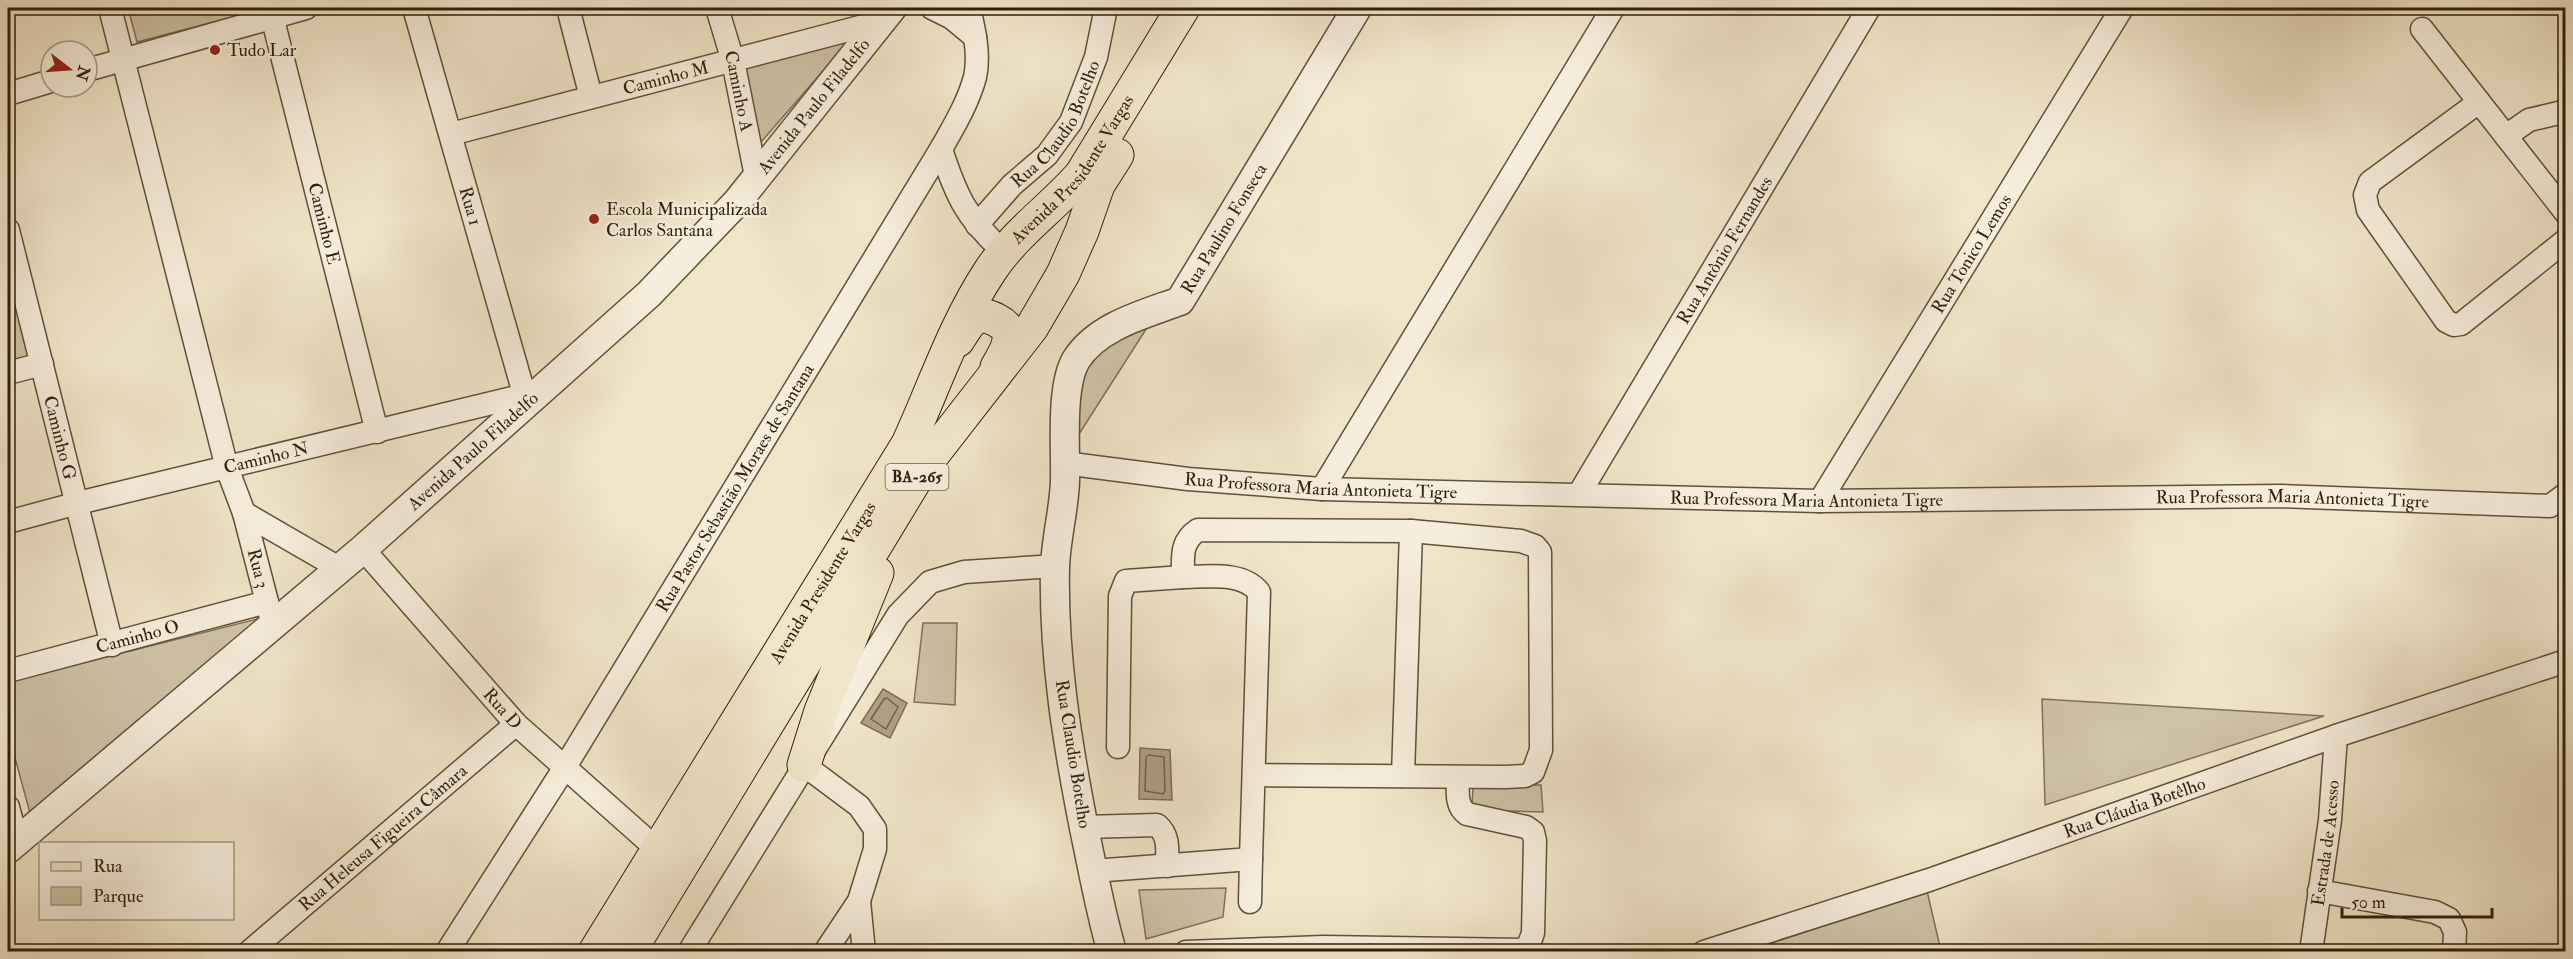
<svg xmlns="http://www.w3.org/2000/svg" width="2573" height="959" font-family="'IM FELL Double Pica',serif">
  <rect width="100%" height="100%" fill="#f1e5c9"/>
  <filter id="stains"><feTurbulence type="fractalNoise" baseFrequency=".00333" numOctaves="4"/><feColorMatrix values="0 0 0 0 .2 0 0 0 0 .09 0 0 0 0 .02 0 0 0 .5 -.17"/></filter>
  <radialGradient id="worn" r=".72"><stop offset=".6" stop-color="#630" stop-opacity="0"/><stop offset="1" stop-color="#630" stop-opacity=".3"/></radialGradient>
  <g fill="#d0c3a8" stroke="#807158" stroke-width="1.5">
    <path d="M128,8H267L137,42Z"/>
    <path d="M849,41L755,149L738,68Z"/>
    <path d="M8,254L38,358L8,366Z"/>
    <path d="M1157,312L1072,445L1078,361Z"/>
    <path d="M261,618L30,813L8,732V682Z"/>
    <path d="M923,623H957L955,705L914,702Z"/>
    <path d="M2042,699L2324,716L2045,805Z"/>
    <path d="M1473,784L1541,785L1543,812L1472,810Z"/>
    <path d="M1226,888L1223,917L1146,939L1139,890Z"/>
    <path d="M1927,891L1941,951L1745,952Z"/>
  </g>
  <g fill="#b0a287" stroke="#7d6e54" stroke-width="1.5">
    <path d="M883,689L907,703L890,738L861,723Z"/>
    <path d="M1140,748L1170,750L1172,800L1139,799Z"/>
  </g>
  <g fill="none" stroke-linecap="round" stroke-linejoin="round">
    <g stroke="#706047" stroke-width="1.5">
      <path d="M887,698L898,707L886,729L871,719L884,699Z"/>
      <path d="M1149,755L1164,757L1165,791L1163,794L1145,791L1146,757Z"/>
    </g>
    <g stroke="#615038" stroke-width="25">
      <g id="minor">
        <path id="s1" d="M110,8L227,468L244,513L273,625"/>
        <path id="s2" d="M414,8L527,404"/>
        <path d="M568,8L591,97"/>
        <path id="s3" d="M717,8L733,61L756,176"/>
        <path d="M932,8L952,18L975,37"/>
        <path id="s4" d="M272,16L377,432"/>
        <path d="M2422,29L2566,213"/>
        <path d="M87,70L306,8"/>
        <path d="M8,94L51,81"/>
        <path d="M2479,102L2370,182L2365,195L2368,210L2446,321L2454,325L2461,324L2566,240"/>
        <path id="s5" d="M451,134L879,22"/>
        <path d="M2506,136L2529,120L2563,112"/>
        <path d="M941,149C956,196 967,219 1004,252"/>
        <path id="s6" d="M977,225L1012,185L1047,155L1071,122L1096,57L1106,8"/>
        <path id="s7" d="M8,230L112,645"/>
        <path d="M8,373L42,364"/>
        <path id="s8" d="M1064,463L1188,479L1322,489L1820,501L2280,496L2550,506L2566,494"/>
        <path d="M1322,489L1613,8"/>
        <path id="s9" d="M1579,494L1869,8"/>
        <path id="s10" d="M1820,501L2122,8"/>
        <path d="M244,513L339,568"/>
        <path id="s11" d="M8,522L78,503L525,395"/>
        <path id="s12" d="M363,549L516,724L658,850"/>
        <path id="s13" d="M8,671L267,602"/>
        <path d="M1118,747L1120,596L1126,581L1183,577"/>
        <path d="M804,765L859,806L875,829V849L859,901L825,952"/>
        <path d="M1403,776L1411,531"/>
        <path d="M8,807L17,841"/>
        <path d="M1084,827L1157,825C1170,836 1167,851 1167,866"/>
        <path d="M1093,871L1251,859L1259,592C1242,571 1207,577 1183,577C1183,557 1180,542 1198,530L1411,531L1521,541L1535,546L1540,552L1541,750L1533,772L1525,776L1505,777L1254,775"/>
        <path d="M2319,891L2435,912L2449,919L2455,932L2454,952"/>
        <path d="M859,901L864,952"/>
        <path d="M1250,902L1251,859"/>
        <path id="s14" d="M249,952L516,724"/>
        <path id="s15" d="M447,952L565,767L941,149C954,126 968,103 975,77C980,55 974,29 969,8"/>
        <path d="M689,952L898,615L930,582L964,572L1055,566"/>
        <path d="M1186,952L1323,947L1523,950L1529,944L1533,933L1535,841L1533,832L1526,827L1467,814C1455,806 1458,790 1458,777"/>
        <path id="s16" d="M1704,952L1929,880L2336,736L2566,661"/>
        <path id="s17" d="M2311,952L2330,820L2336,736"/>
      </g>
    </g>
    <g stroke="#615038" stroke-width="31">
      <g id="tertiary">
        <path id="s18" d="M8,849L363,549L649,294L737,202L892,8"/>
        <path id="s19" d="M1112,952C1100,911 1093,870 1084,828C1067,742 1053,655 1055,567C1056,538 1064,510 1065,481C1066,450 1060,387 1076,360C1097,326 1145,314 1180,301L1357,8"/>
      </g>
    </g>
    <g stroke="#311f07" stroke-width="35">
      <g id="primary">
        <path d="M958,340C969,322 976,308 998,321C1004,324 1009,329 1009,336C1010,347 1002,358 997,367"/>
        <path d="M804,765L821,711L877,573"/>
        <path id="s20" d="M595,952L908,444C934,387 955,324 990,271C1015,233 1052,208 1081,175L1183,8"/>
        <path d="M629,952L923,467L1032,327L1063,274L1082,231L1098,185L1117,155"/>
      </g>
    </g>
    <use href="#minor" stroke="#f6eedc" stroke-width="22"/>
    <use href="#tertiary" stroke="#f6eedc" stroke-width="28"/>
    <use href="#primary" stroke="#f1e5c9" stroke-width="33"/>
  </g>
  <g fill="#8f2418" stroke="#f6eedc" stroke-width="2">
    <circle cx="215" cy="50" r="6"/>
    <circle cx="594" cy="219" r="6"/>
  </g>
  <g text-anchor="middle" dominant-baseline="central" stroke-width="5" stroke-linejoin="round" paint-order="stroke">
    <rect fill="#f6eedc" stroke="#6c5d47" stroke-width="1.5" x="885.5" y="464" width="63" height="26" rx="4.5"/>
    <g font-size="16" font-weight="bold" fill="#311f07">
      <text x="917" y="477">BA-265</text>
    </g>
    <g font-size="18" fill="#311f07" stroke="#f6eedc" text-anchor="start">
      <text x="227" y="50">Tudo Lar</text>
      <text x="606" y="209">Escola Municipalizada<tspan x="606" dy="21">Carlos Santana</tspan></text>
    </g>
    <g font-size="18" fill="#311f07" stroke="#f6eedc">
      <text stroke="none"><textPath href="#s5" startOffset="222">Caminho M</textPath></text>
      <text stroke="none"><textPath href="#s3" startOffset="86">Caminho A</textPath></text>
      <text stroke="none"><textPath href="#s18" startOffset="1098">Avenida Paulo Filadelfo</textPath></text>
      <text stroke="none"><textPath href="#s6" startOffset="130">Rua Claudio Botelho</textPath></text>
      <text stroke="none"><textPath href="#s20" startOffset="920">Avenida Presidente Vargas</textPath></text>
      <text stroke="none"><textPath href="#s2" startOffset="206">Rua 1</textPath></text>
      <text stroke="none"><textPath href="#s4" startOffset="214">Caminho E</textPath></text>
      <text stroke="none"><textPath href="#s19" startOffset="806">Rua Paulino Fonseca</textPath></text>
      <text stroke="none"><textPath href="#s9" startOffset="284">Rua Antônio Fernandes</textPath></text>
      <text stroke="none"><textPath href="#s10" startOffset="290">Rua Tonico Lemos</textPath></text>
      <text stroke="none"><textPath href="#s7" startOffset="214">Caminho G</textPath></text>
      <text stroke="none"><textPath href="#s18" startOffset="612">Avenida Paulo Filadelfo</textPath></text>
      <text stroke="none"><textPath href="#s11" startOffset="266">Caminho N</textPath></text>
      <text stroke="none"><textPath href="#s8" startOffset="258">Rua Professora Maria Antonieta Tigre</textPath></text>
      <text stroke="none"><textPath href="#s15" startOffset="546">Rua Pastor Sebastião Moraes de Santana</textPath></text>
      <text stroke="none"><textPath href="#s8" startOffset="744">Rua Professora Maria Antonieta Tigre</textPath></text>
      <text stroke="none"><textPath href="#s8" startOffset="1230">Rua Professora Maria Antonieta Tigre</textPath></text>
      <text stroke="none"><textPath href="#s1" startOffset="580">Rua 3</textPath></text>
      <text stroke="none"><textPath href="#s20" startOffset="434">Avenida Presidente Vargas</textPath></text>
      <text stroke="none"><textPath href="#s13" startOffset="134">Caminho O</textPath></text>
      <text stroke="none"><textPath href="#s12" startOffset="212">Rua D</textPath></text>
      <text transform="translate(1073 754) rotate(81)">Rua Claudio Botelho</text>
      <text stroke="none"><textPath href="#s16" startOffset="454">Rua Cláudia Botêlho</textPath></text>
      <text stroke="none"><textPath href="#s14" startOffset="176">Rua Heleusa Figueira Câmara</textPath></text>
      <text stroke="none"><textPath href="#s17" startOffset="110">Estrada de Acesso</textPath></text>
    </g>
  </g>
  <rect width="2573" height="959" fill="none" stroke="#f1e5c9" stroke-width="30"/>
  <rect x="9" y="9" width="2555" height="941" fill="none" stroke="#311f07" stroke-width="3"/>
  <rect x="15" y="15" width="2543" height="929" fill="none" stroke="#311f07" stroke-width="1.5"/>
  <rect x="39" y="842" width="195" height="78" fill="#f6eedc" stroke="#a79b87" stroke-width="1.5"/>
  <rect x="51" y="862" width="30" height="9" fill="#f1e5c9" stroke="#a79b87" stroke-width="1.5"/>
  <text x="93" y="872" font-size="18" fill="#311f07">Rua</text>
  <rect x="51" y="887" width="30" height="18" fill="#d0c3a8" stroke="#a79b87" stroke-width="1.5"/>
  <text x="93" y="902" font-size="18" fill="#311f07">Parque</text>
  <g transform="translate(69 69) rotate(107)"><circle r="28" fill="#f6eedc" stroke="#a79b87" stroke-width="1.5"/>
  <path d="M0-4.5L10 22L0 15L-10 22Z" fill="#8f2418"/>
  <text y="-9" font-size="16" font-weight="bold" text-anchor="middle" fill="#311f07">N</text>
  </g>
  <path d="M2342 908v9h150v-9" fill="none" stroke="#311f07" stroke-width="3"/>
  <text x="2351" y="908" font-size="18" fill="#311f07" stroke="#f6eedc" stroke-width="4.5" paint-order="stroke">50 m</text>
  <rect width="100%" height="100%" filter="url(#stains)"/>
  <rect width="100%" height="100%" fill="url(#worn)"/>
</svg>
